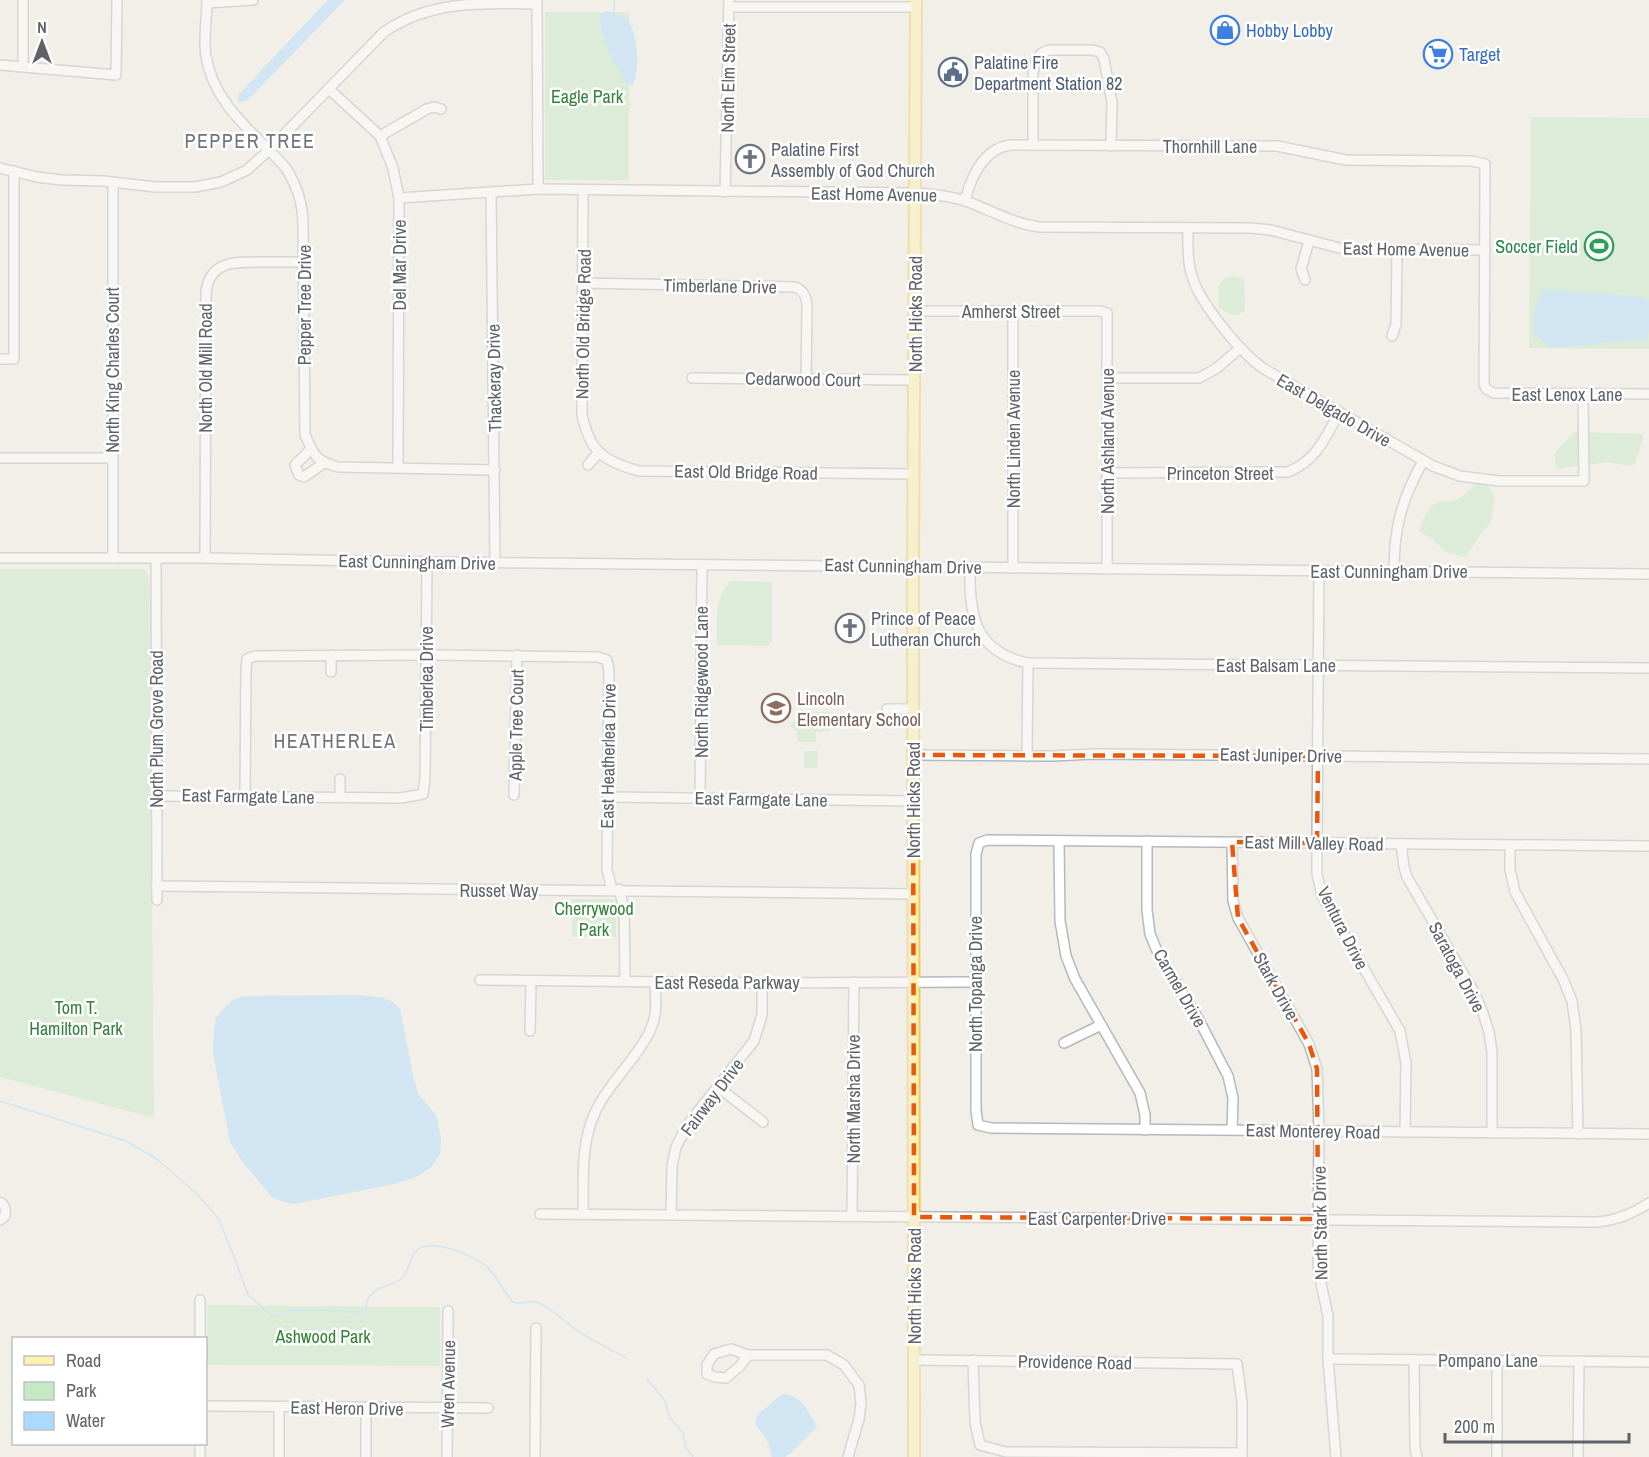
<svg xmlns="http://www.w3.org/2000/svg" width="1649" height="1457" font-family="'Archivo Narrow',sans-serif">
  <rect width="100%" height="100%" fill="#f1efe8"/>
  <g fill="#c5e8c5">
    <rect x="545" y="12" width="84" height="168"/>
    <path d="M1531,117L1649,118V349L1529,348Z"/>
    <path d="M1231,276L1244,278L1245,310L1238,315L1227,313L1219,307L1218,286L1224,279Z"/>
    <path d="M1574,432L1642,434L1643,439L1635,464L1629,466L1608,462L1557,469L1554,454Z"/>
    <path d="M1482,480C1501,495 1493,504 1490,524C1478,533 1475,546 1465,557L1446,552L1432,539L1419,531C1422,521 1426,508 1437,503C1444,500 1453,503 1460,498C1468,493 1473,484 1482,480Z"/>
    <path d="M0,569H144L149,576L154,1118L0,1077Z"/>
    <path d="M731,581L772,582V641L767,646L717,645C718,623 713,597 731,581Z"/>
    <path d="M804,712H829L830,731L816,732V742H798L797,732L790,725Z"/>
    <path d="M804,751H818L817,768H804Z"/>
    <path d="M572,899H614L616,905V937H572Z"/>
    <path d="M207,1305L440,1307V1366L207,1365Z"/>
  </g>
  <g fill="#aadaff">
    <path d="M328,0H345L247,101L238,102V95Z"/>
    <path d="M607,11L628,19C637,37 641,65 633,85L627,84L623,79L621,71L612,62L601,30L600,14Z"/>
    <path d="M1543,289L1642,297L1649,302V327L1647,339L1551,348L1533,331L1534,314Z"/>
    <path d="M355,995C371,997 390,995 400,1009L413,1076L419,1095L436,1115L441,1137L440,1154L431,1167L416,1177L394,1184L294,1204L284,1202L273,1198L244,1164L230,1142L213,1053L214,1029L216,1018L226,1006L234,999L247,996Z"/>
    <path d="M782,1394C801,1394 809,1412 817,1427L790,1454L785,1457H772L767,1440L755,1424L757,1415Z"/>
  </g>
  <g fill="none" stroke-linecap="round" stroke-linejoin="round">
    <g stroke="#aadaff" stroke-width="1.5">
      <path d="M613,13L615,0"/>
      <path d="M0,1101L126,1141L157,1159L198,1195L218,1218L235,1259L248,1295L271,1315H279L291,1310H332L356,1313L365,1310C368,1285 385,1290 401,1279C410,1272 409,1253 420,1248C438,1240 480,1257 492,1272C499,1281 504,1293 513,1302C523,1306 530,1298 539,1303C555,1310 566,1324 581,1333C595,1342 611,1349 626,1358"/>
      <path d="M647,1379L665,1401L670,1418L683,1433L686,1448L693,1457"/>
    </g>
    <g stroke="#b5b8bc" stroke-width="12">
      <g id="minor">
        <path d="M207,0C207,18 203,39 206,56C214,106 255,133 286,168C297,186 303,203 303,224L305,435C314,455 315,461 338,467L495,470"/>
        <path d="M537,0L538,189"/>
        <path d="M207,3L253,0"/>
        <path d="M729,7H916"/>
        <path d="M0,65L116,75L117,0"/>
        <path d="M23,66V0"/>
        <path d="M329,89L380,136L393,168L399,198L398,467"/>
        <path d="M380,136L427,109L434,107L441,109"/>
        <path d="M1033,145V72L1036,60L1042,53L1049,50H1092L1100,52L1104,59L1112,103L1111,146"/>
        <path d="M0,168L37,177L61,180L104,181L155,187H195L221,182L247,170L269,150L384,32C430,0 482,3 537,4"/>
        <path d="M113,182V558"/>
        <path d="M583,190L582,415C590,452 603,461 639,471L914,474"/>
        <path d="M491,192L495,563"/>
        <path d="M725,192L729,0"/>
        <path d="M399,198L538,189L916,193C932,194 947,196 963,200C989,209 1011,223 1039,227L1250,228L1271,230L1343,249L1485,250"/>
        <path d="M965,201C971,177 983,149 1010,145L1277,146L1346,160L1472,161L1485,164L1484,384L1486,389L1494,393L1649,394"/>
        <path d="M1188,228C1188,245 1187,263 1193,279C1201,304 1243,356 1266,370L1433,466L1460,476L1499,481H1584L1583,394"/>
        <path d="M1305,280L1301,269L1309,241"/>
        <path d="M584,283L795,287C804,291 806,296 807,305L806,380"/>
        <path d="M915,311H1100L1107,313V569"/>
        <path d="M1392,336L1396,324L1397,250"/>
        <path d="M0,359H14V171"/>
        <path d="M692,378L915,380"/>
        <path d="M1108,378H1199L1217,368L1240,348"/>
        <path d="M311,449L295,465L299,475L304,477L324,463"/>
        <path d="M0,458H112"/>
        <path d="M588,465L599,452"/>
        <path d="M1107,473L1288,472C1317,460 1325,438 1339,413"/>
        <path d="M0,558H205L427,562L1649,574"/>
        <path d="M205,558L206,293C209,261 234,262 260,262C274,262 289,262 303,262"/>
        <path d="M156,559L157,900"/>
        <path d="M970,567C969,614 974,652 1028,663L1649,668"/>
        <path d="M1013,568V311"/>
        <path d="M1394,570C1394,527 1402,499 1423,461"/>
        <path d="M1319,571L1317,843V874L1322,896L1400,1031L1406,1063L1405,1132"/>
        <path d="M331,655V672"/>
        <path d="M887,709H913"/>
        <path d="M913,755L1053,756L1093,754L1649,759"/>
        <path d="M1027,756L1028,663"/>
        <path d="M340,779V797"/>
        <path d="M245,795L246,670L247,659L255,656L434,655L598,657L607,660L609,671L607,870L612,889"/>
        <path d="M514,795L517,655"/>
        <path d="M156,796L401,798L423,794L425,778L427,562"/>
        <path d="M608,797L913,801"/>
        <path d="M700,798L702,565"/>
        <path d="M1059,841L1060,921L1066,956L1075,979L1140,1093L1145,1115V1130"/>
        <path d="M1147,841V910L1150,934L1157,951L1200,1022L1228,1076L1233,1098L1232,1130"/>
        <path d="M1232,842L1233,901L1238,918L1309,1044L1317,1069L1319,1131L1318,1269L1328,1316V1359L1336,1457"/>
        <path d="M1401,844L1404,867L1407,877L1475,994L1483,1013L1489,1032L1492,1052V1133"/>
        <path d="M1510,845V870L1515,892L1563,979L1572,1001L1576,1030L1578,1134"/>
        <path d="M1649,846L987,840L979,843L976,854V1110L978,1125L991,1128L1649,1134"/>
        <path d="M156,886C409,890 661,890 913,894"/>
        <path d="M619,889L624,909L625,981"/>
        <path d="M480,980L762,983L974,982"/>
        <path d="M530,1031L531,981"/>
        <path d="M1064,1043L1101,1025"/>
        <path d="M718,1087L763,1122"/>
        <path d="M0,1202C6,1205 6,1210 5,1216L0,1220"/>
        <path d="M540,1214L1596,1222C1616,1221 1632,1214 1649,1203"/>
        <path d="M583,1214C584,1181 580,1147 594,1115C607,1082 651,1047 655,1014C657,1004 655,992 655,982"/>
        <path d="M671,1215L672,1166L676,1147L687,1125L754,1041L762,1015V983"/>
        <path d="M852,1216L854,982"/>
        <path d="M200,1338V1300"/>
        <path d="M748,1355L740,1366L726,1378L715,1377L707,1374V1365L714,1354L731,1349L748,1355H827L844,1365L859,1385L861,1403L859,1419L848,1457"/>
        <path d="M1328,1359L1649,1362"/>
        <path d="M914,1360L1237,1364L1242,1402V1457"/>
        <path d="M973,1360L975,1422L980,1445L1006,1452L1242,1453"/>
        <path d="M1414,1360L1415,1448L1417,1457"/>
        <path d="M206,1406L488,1408"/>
        <path d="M366,1409V1457"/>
        <path d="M200,1444V1457"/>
        <path d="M279,1457V1407"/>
        <path d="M447,1457L448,1311"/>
        <path d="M535,1457L536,1328"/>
        <path d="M1497,1457V1361"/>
        <path d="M1578,1457L1579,1361"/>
      </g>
    </g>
    <g stroke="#f2c960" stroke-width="14">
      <path id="major" d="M914,1457L913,567L916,0"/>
    </g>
    <use href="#minor" stroke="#fff" stroke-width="9"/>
    <use href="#major" stroke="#fff2af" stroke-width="10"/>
  </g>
  <path d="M0 0H1649V1457H0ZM913,755L1318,756L1317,843L1232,842L1238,918L1309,1044L1317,1069L1318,1219L914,1217Z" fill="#f1efe8" fill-opacity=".55" fill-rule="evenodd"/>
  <path fill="none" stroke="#e8590c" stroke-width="4.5" stroke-dasharray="12 8" stroke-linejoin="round" d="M913,755L1318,756L1317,843L1232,842L1238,918L1309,1044L1317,1069L1318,1219L914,1217Z"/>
  <defs>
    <g id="shop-ring" transform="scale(1.5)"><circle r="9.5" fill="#fff" stroke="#3f7fe0" stroke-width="1.5"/><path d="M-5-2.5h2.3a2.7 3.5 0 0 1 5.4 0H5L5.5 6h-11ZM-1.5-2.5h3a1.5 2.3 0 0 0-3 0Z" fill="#3f7fe0"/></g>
    <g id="supermarket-ring" transform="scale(1.5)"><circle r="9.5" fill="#fff" stroke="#3f7fe0" stroke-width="1.5"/><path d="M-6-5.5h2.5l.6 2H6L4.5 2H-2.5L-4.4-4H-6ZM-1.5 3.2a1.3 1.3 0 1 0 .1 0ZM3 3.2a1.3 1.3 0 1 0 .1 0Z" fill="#3f7fe0"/></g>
    <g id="civic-ring" transform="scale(1.5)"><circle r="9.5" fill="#fff" stroke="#5c6f8a" stroke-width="1.5"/><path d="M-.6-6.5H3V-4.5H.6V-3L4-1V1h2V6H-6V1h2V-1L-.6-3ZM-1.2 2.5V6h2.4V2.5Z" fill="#5c6f8a"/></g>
    <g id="church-ring" transform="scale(1.5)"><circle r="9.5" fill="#fff" stroke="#6b7280" stroke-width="1.5"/><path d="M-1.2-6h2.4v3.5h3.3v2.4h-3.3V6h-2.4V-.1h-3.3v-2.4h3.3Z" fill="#6b7280"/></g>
    <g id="stadium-ring" transform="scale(1.5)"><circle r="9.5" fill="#fff" stroke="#2e9e5b" stroke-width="1.5"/><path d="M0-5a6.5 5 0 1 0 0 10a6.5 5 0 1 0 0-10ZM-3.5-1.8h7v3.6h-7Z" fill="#2e9e5b"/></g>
    <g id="school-ring" transform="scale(1.5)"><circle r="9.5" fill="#fff" stroke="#8d6e63" stroke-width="1.5"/><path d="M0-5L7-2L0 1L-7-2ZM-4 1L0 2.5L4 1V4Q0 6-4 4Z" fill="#8d6e63"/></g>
  </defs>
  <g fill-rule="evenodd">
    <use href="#shop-ring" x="1225" y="30"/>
    <use href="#supermarket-ring" x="1438" y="54"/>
    <use href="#civic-ring" x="953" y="72"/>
    <use href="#church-ring" x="750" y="159"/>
    <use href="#stadium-ring" x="1599" y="246"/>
    <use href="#church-ring" x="850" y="628"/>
    <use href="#school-ring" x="776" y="708"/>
  </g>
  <g text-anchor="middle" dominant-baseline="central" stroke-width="5" stroke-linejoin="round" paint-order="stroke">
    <g font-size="18" fill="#366cbe" stroke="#fff" text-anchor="start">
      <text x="1246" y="30">Hobby Lobby</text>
      <text x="1459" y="54">Target</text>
    </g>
    <g font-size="18" fill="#4e5e75" stroke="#fff" text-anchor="start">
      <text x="974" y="62">Palatine Fire<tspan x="974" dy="21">Department Station 82</tspan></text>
    </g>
    <g font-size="18" fill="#5f6368" stroke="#fff">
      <text transform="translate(728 78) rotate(-89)">North Elm Street</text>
      <text x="1210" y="146">Thornhill Lane</text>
      <text transform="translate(874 194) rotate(1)">East Home Avenue</text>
      <text transform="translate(1406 249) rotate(1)">East Home Avenue</text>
      <text transform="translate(399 265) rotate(-90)">Del Mar Drive</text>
      <text transform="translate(720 286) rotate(1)">Timberlane Drive</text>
      <text transform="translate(304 305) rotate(-90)">Pepper Tree Drive</text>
      <text x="1011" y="311">Amherst Street</text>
      <text transform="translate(915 314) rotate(-90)">North Hicks Road</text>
      <text transform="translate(583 324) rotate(-89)">North Old Bridge Road</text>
      <text transform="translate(205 368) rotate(-90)">North Old Mill Road</text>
      <text transform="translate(112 370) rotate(-90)">North King Charles Court</text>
      <text transform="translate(494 378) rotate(-91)">Thackeray Drive</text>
      <text transform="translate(803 379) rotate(1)">Cedarwood Court</text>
      <text x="1567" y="394">East Lenox Lane</text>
      <text transform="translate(1334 410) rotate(30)">East Delgado Drive</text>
      <text transform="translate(1013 439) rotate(-90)">North Linden Avenue</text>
      <text transform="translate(1107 441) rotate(-90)">North Ashland Avenue</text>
      <text transform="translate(746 472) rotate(1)">East Old Bridge Road</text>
      <text x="1220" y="473">Princeton Street</text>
      <text transform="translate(417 562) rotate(1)">East Cunningham Drive</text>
      <text transform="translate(903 566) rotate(1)">East Cunningham Drive</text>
      <text x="1389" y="571">East Cunningham Drive</text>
      <text x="1276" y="665">East Balsam Lane</text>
      <text transform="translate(426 679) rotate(-90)">Timberlea Drive</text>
      <text transform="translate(701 682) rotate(-90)">North Ridgewood Lane</text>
      <text transform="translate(516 725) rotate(-89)">Apple Tree Court</text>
      <text transform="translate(156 729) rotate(-90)">North Plum Grove Road</text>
      <text transform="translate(1281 755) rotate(1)">East Juniper Drive</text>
      <text transform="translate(608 756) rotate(-89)">East Heatherlea Drive</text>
      <text transform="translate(248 796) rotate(1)">East Farmgate Lane</text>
      <text transform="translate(761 799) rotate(1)">East Farmgate Lane</text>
      <text transform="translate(913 800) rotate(-90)">North Hicks Road</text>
      <text transform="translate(1314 843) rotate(1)">East Mill Valley Road</text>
      <text x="499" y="890">Russet Way</text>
      <text transform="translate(1343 928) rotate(63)">Ventura Drive</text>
      <text transform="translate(1457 967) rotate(62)">Saratoga Drive</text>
      <text x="727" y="982">East Reseda Parkway</text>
      <text transform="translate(975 984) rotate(-90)">North Topanga Drive</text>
      <text transform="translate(1276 986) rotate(61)">Stark Drive</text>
      <text transform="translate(1180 988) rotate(60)">Carmel Drive</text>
      <text transform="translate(712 1097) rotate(-53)">Fairway Drive</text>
      <text transform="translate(853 1099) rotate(-90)">North Marsha Drive</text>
      <text transform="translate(1313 1131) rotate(1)">East Monterey Road</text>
      <text x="1097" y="1218">East Carpenter Drive</text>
      <text transform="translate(1320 1223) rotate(-91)">North Stark Drive</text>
      <text transform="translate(914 1286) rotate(-90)">North Hicks Road</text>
      <text x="1488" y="1360">Pompano Lane</text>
      <text transform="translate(1075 1362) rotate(1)">Providence Road</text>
      <text transform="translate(448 1384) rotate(-89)">Wren Avenue</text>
      <text transform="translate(347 1408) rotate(1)">East Heron Drive</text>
    </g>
    <g font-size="18" fill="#348238" stroke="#fff">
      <text x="587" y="96">Eagle Park</text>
      <text x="594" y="908">Cherrywood<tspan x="594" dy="21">Park</tspan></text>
      <text x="76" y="1007">Tom T.<tspan x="76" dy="21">Hamilton Park</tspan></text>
      <text x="323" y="1336">Ashwood Park</text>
    </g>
    <g font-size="18" fill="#5b616d" stroke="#fff" text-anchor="start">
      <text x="771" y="149">Palatine First<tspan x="771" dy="21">Assembly of God Church</tspan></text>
      <text x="871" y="618">Prince of Peace<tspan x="871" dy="21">Lutheran Church</tspan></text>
    </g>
    <g font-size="18" fill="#27864d" stroke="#fff" text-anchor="end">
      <text x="1578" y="246">Soccer Field</text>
    </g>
    <g font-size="18" fill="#785e54" stroke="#fff" text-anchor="start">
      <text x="797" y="698">Lincoln<tspan x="797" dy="21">Elementary School</tspan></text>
    </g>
    <g font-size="20" letter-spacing="1.5" fill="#70757a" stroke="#fff">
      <text x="250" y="140">PEPPER TREE</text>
      <text x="335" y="740">HEATHERLEA</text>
    </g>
  </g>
  <rect x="12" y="1337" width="195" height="108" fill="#ffffff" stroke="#bfc1c3" stroke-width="1.5"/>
  <rect x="24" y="1356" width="30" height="9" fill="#fff2af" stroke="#bfc1c3" stroke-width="1.5"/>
  <text x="66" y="1367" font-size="18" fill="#5f6368">Road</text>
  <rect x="24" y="1382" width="30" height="18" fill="#c5e8c5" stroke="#bfc1c3" stroke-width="1.5"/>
  <text x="66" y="1397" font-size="18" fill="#5f6368">Park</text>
  <rect x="24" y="1412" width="30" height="18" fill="#aadaff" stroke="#bfc1c3" stroke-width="1.5"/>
  <text x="66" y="1427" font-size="18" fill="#5f6368">Water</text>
  <g transform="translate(42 42)" stroke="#ffffff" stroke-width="4.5" paint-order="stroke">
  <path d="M0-4.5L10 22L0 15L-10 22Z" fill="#5f6368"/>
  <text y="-9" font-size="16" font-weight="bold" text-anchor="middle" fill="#5f6368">N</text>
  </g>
  <path d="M1445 1433v9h184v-9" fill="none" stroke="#5f6368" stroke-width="3"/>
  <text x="1454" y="1433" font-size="18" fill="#5f6368" stroke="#ffffff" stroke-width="4.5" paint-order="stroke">200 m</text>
</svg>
